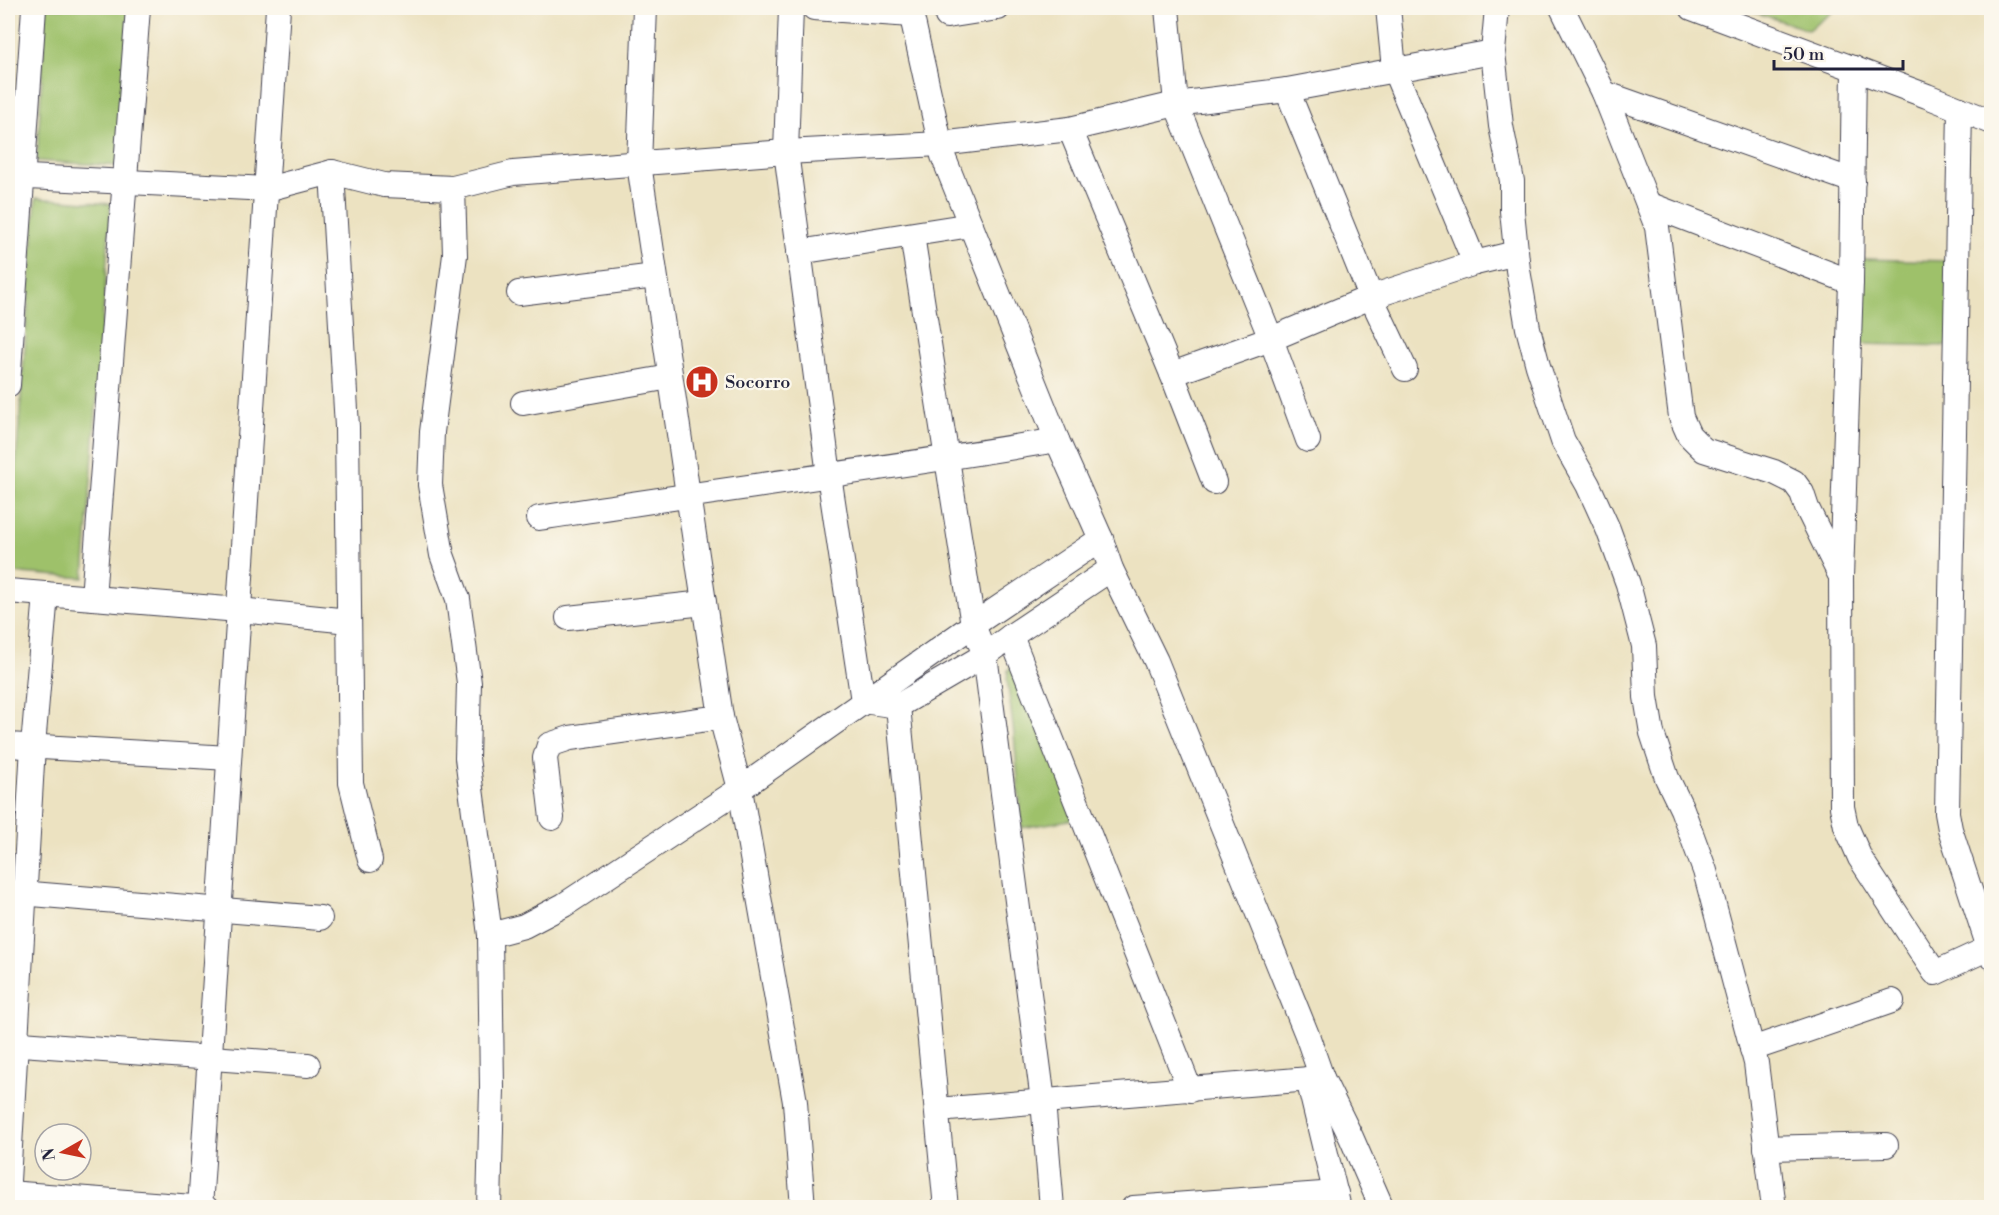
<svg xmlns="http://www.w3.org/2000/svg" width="1999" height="1215" font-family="'Libre Bodoni',serif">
  <rect width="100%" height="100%" fill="#fbf7ec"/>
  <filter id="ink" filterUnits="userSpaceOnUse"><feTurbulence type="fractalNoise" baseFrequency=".0167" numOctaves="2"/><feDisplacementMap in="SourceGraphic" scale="12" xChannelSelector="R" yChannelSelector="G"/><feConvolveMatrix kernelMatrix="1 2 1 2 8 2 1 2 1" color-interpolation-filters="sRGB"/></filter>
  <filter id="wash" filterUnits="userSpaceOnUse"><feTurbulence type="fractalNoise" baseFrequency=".008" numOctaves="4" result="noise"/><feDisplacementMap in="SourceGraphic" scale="24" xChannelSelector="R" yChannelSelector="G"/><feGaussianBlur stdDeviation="1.35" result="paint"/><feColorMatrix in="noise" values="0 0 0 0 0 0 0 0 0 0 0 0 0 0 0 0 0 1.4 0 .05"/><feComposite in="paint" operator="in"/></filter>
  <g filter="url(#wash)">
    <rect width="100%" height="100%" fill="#ece2c1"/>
    <g fill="#9ec16a" stroke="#607252" stroke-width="1.5">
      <path d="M46,8H129L119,166L37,161Z"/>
      <path d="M1742,8H1838L1808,30Z"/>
      <path d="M36,198L111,204L84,578L8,572Z"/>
      <path d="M1860,259L1952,261L1950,346L1860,344Z"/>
      <path d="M1012,665L1088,817L1022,828L1014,734L1007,680L1008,670Z"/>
    </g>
  </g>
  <g filter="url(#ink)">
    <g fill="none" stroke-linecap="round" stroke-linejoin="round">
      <g stroke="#403f4f" stroke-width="26">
        <g id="minor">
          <path d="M645,8L639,164L721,717L740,789L795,1102L803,1208"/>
          <path d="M791,8L786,152L829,475L863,701"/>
          <path d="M814,8L911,15"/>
          <path d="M910,8L943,156L1057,440L1101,539L1111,569L1156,661L1307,1035L1322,1078L1351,1137L1382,1208"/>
          <path d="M1167,8L1176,104L1271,339L1308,440"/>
          <path d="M1388,8L1394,69L1475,263"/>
          <path d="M1497,8L1493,52L1501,126L1512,181V211L1518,270L1528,328L1538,366L1563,441L1588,485L1608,529L1628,584L1644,646L1646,697L1652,733L1667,778L1682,809L1705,871L1756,1063L1774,1208"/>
          <path d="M1562,8L1604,93L1657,227L1681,417L1689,435L1704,450L1774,472L1794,482L1802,493L1807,508L1839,573"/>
          <path d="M1692,8L1927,96L1992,122"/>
          <path d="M947,16L998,8"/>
          <path d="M1854,68L1851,282L1841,577L1842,807L1846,826L1860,858L1935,973L1989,948"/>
          <path d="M1287,90L1371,297L1405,369"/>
          <path d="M1604,93L1853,181"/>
          <path d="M1960,109L1947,813L1950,829L1992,957"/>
          <path d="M1070,129L1172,374L1214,482"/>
          <path d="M332,172L347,427L351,783L370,860"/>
          <path d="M8,176L267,189L332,172L384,185L453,188L513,173L786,152L940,144L1070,129L1176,104L1287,90L1493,52"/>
          <path d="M453,188L455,255L432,432L430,485L442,555L458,599L469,683L467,758L490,935L492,1088L489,1208"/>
          <path d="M1648,204L1851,282"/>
          <path d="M799,252L971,225"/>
          <path d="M519,293L655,276"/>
          <path d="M1172,374L1271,339L1371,297L1475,263L1516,253"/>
          <path d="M8,385L34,8"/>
          <path d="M523,403L670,377"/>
          <path d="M539,518C712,491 885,469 1057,440"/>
          <path d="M8,591L239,610L349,621"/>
          <path d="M93,598L138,8"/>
          <path d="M568,618L704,603"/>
          <path d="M1011,636L1190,1090"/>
          <path d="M863,701L898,706L985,655L973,625L912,235"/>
          <path d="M898,706L946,1208"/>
          <path d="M8,745L229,758"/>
          <path d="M552,818L545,758L549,745L570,738L721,717"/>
          <path d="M8,892L320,918"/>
          <path d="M490,935L524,926L564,905L740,789L973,625L1101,539"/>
          <path d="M8,1043L308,1065"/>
          <path d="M1752,1049L1892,1001"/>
          <path d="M1308,1079L1339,1208"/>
          <path d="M937,1110L1322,1078"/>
          <path d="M1766,1148L1886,1145"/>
          <path d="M8,1181L33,746L46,594"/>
          <path d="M8,1193L206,1208"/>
          <path d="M200,1208L278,8"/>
          <path d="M1052,1208L1043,1101L985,655L1011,636L1111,569"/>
          <path d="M1133,1208L1336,1193"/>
        </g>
      </g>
      <use href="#minor" stroke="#fff" stroke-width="24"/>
    </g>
  </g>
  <defs>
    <g id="hospital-disc" transform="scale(1.725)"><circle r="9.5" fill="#c8321e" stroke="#fbf7ec"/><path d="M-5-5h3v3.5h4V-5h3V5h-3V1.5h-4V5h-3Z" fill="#fff"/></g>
  </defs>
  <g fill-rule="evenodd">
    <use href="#hospital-disc" x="702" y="382"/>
  </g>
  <g text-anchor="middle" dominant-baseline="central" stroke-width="4.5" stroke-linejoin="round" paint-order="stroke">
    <g font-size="18" fill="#22223b" stroke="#fbf7ec" text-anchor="start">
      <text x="725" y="382">Socorro</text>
    </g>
  </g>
  <rect width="1999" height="1215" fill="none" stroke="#fbf7ec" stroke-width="30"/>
  <g transform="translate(63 1152) rotate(261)"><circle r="28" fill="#fbf7ec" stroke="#a4a2a5" stroke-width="1.5"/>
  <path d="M0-4.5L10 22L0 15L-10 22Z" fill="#c8321e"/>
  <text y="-9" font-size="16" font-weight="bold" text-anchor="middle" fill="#22223b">N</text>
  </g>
  <path d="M1774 60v9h129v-9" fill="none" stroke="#22223b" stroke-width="3"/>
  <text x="1783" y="60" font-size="18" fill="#22223b" stroke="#fbf7ec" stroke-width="4.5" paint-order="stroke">50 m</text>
</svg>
